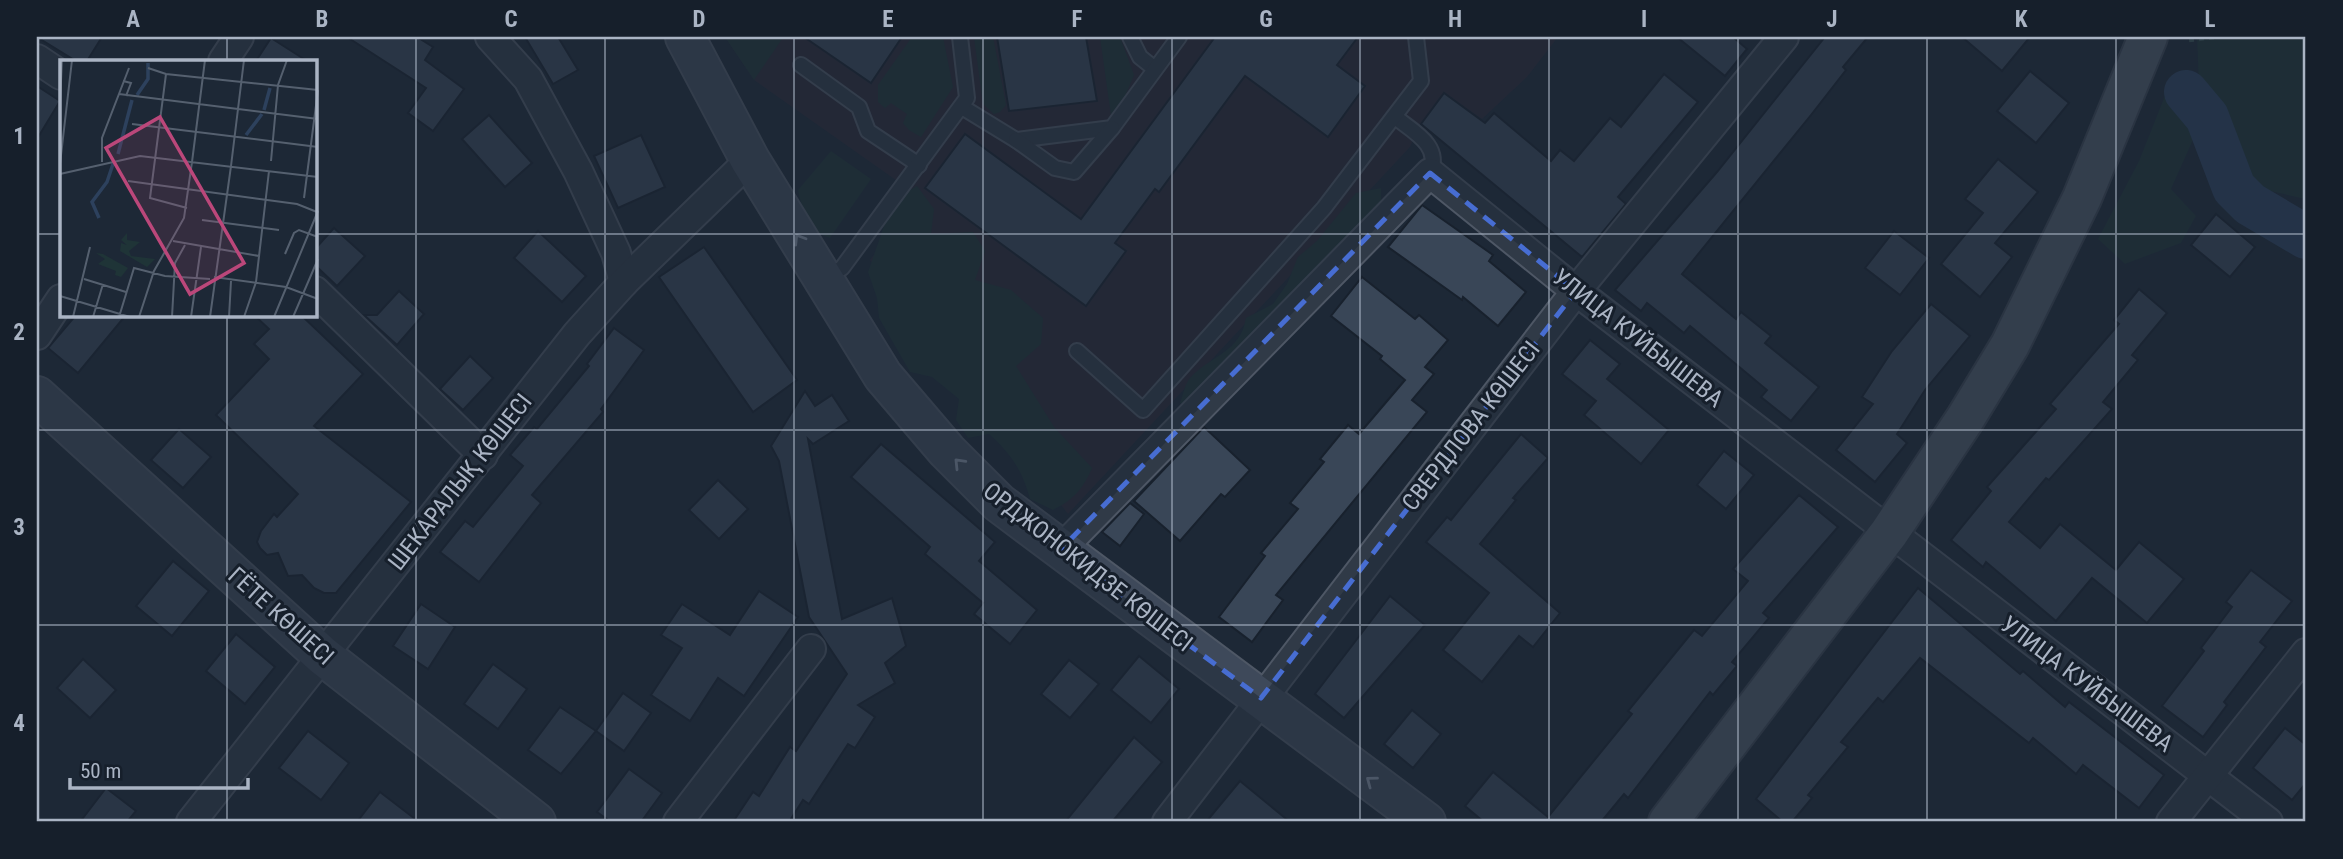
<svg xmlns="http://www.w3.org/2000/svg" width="2343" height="859" font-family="'Roboto Condensed',sans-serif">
  <rect width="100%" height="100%" fill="#1d2836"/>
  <path fill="#2a2937" d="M725,37H1558L1527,77L1482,119L1444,93L1420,125L1410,147L1068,514L870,260L917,195L754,80Z"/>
  <g fill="#1f3437">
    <path d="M725,37H782V39L754,80Z"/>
    <path d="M912,37H943L953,87L921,137L909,130L903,123L907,114L891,103L885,108L878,102V85Z"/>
    <path d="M974,37H993L1006,105L1000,112L994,114L983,104Z"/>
    <path d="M1100,37H1120L1134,75L1122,103L1111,115Z"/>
    <path d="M2197,37H2306L2305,199L2244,185L2199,87Z"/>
    <path d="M2166,93L2196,133L2171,189L2196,216L2181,243L2125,264L2098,239L2139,161Z"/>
    <path d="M831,151L871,179L830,238C810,233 801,207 798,190Z"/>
    <path d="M917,186L934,209L931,234L973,232L985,251L975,280L1011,290L1043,318L1041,344L1016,366L1054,427L1092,468C1083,489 1073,500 1053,510L1030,499C1022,470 1011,454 989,434L968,438L956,420L959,399L932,377L910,372L879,318L877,298L868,272L893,200Z"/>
    <path d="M1381,188V203L1360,223L1331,267L1197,406L1180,403C1183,395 1185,383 1191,377C1211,356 1241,351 1246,318L1273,304L1287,284L1298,257L1317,241L1356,193Z"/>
  </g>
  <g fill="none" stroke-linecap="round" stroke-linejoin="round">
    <path stroke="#2d415d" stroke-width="44" d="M2186,92L2207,117L2234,188L2250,204L2306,237"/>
  </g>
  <g fill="#394657" stroke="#18212d" stroke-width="2">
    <path d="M37,37H102L87,61H76Z"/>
    <path d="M347,37H417L433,47L425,60L464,89L433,131L408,113L426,88Z"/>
    <path d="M525,37H558L578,70L553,84Z"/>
    <path d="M804,37H902L871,83Z"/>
    <path d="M997,37H1086L1097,101L1009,111Z"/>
    <path d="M1215,37H1358L1337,65L1365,86L1328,137L1245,76L1159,192L1155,189L1115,243L1126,251L1086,306L925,188L965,134L1081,219Z"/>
    <path d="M1677,37H1733L1747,49L1725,76Z"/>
    <path d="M1825,37H1868L1843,67L1846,70L1811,115L1682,274L1736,319L1741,312L1771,336L1765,343L1819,387L1791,421L1761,397L1767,390L1690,326L1684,333L1647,303L1641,311L1615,290L1717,172Z"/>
    <path d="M1962,37H2030L2002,71Z"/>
    <path d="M271,38L307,61H256Z"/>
    <path d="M2030,71L2069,103L2036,143L1997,111Z"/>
    <path d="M1664,74L1698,102L1618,197L1626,204L1582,257L1421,124L1444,93L1485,123L1494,113L1551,161L1560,150L1574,161L1610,118L1621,127Z"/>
    <path d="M37,86L60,101L37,139Z"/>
    <path d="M489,115L532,163L505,187L462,139Z"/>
    <path d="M641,135L665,187L618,208L594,156Z"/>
    <path d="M1998,159L2038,192L1995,243L2012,257L1980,297L1941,264L1983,213L1965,199Z"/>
    <path d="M1422,205L1493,255L1489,261L1526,292L1498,326L1463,297L1462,300L1388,247Z"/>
    <path d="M2216,214L2255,247L2230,277L2191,245Z"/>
    <path d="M334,228L365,256L337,286L315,265V249Z"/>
    <path d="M538,231L586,276L562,302L514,258Z"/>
    <path d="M1894,231L1929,258L1900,295L1865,268Z"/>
    <path d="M704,247L797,380L753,412L659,277Z"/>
    <path d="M1362,277L1415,319L1419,315L1448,340L1425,367L1434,374L1412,400L1427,412L1276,595L1283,600L1252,642L1219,617L1265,556L1261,553L1298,509L1290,503L1324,462L1320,459L1348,425L1359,434L1405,380L1380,359L1382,356L1331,316Z"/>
    <path d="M2139,289L2167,313L2132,355L2138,360L2103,402L2112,409L2049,480L2046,478L2009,522L2040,548L2060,524L2116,570L2139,542L2184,579L2147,623L2092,578L2056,621L1986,562L1983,567L1951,540L1991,491L1987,487L2056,409L2050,404L2119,324L2114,320Z"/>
    <path d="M399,291L424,314L397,345L364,315H377Z"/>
    <path d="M1931,304L1970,336L1925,390L1897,434L1907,443L1875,482L1836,450L1873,404L1862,397L1892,351Z"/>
    <path d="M76,315H126L78,373L48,348Z"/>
    <path d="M254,315H301L363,374L314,426L411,502L336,593H324L314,588L302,575L288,576L278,553L267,555L260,548L257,542L261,531L274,514L277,517L298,494L216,415L269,359L254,344L269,329Z"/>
    <path d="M614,328L644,350L601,409L603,412L532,495L541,503L479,582L440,552L465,521L473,527L523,466L510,455L534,427L537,429L589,366L587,364Z"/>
    <path d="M1590,340L1620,364L1607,379L1669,430L1641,464L1584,415L1596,401L1562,374Z"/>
    <path d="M470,356L493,378L463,410L440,389Z"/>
    <path d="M805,391L815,406L832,395L849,421L813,444L808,439L842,619L892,598L906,646L885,663L895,683L858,705L875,717L855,748L848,744L809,804L803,800L789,822H733L753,792L759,796L790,747L796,751L847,674L809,617L779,461L771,446Z"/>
    <path d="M1204,427L1250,470L1225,497L1221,494L1180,541L1134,501Z"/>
    <path d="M179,429L211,457L183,488L151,460Z"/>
    <path d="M1521,434L1548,458L1513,498L1516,500L1480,544L1560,613L1533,647L1519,636L1482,682L1443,650L1489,593L1426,542L1447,517L1451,520Z"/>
    <path d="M881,444L995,542L979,561L1037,610L1010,644L974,614L983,603L925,554L930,547L851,477Z"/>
    <path d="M1724,451L1754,475L1726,509L1697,485Z"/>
    <path d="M718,480L748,509L719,539L689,510Z"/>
    <path d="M1799,495L1838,527L1763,613L1769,618L1732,662L1737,666L1713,695L1710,692L1628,798L1624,794L1601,822H1484L1465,806L1493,772L1548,817L1632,714L1628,711L1694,630L1702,636L1748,581L1733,569Z"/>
    <path d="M1130,503L1144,514L1120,546L1102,532Z"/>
    <path d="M173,561L209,591L172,636L136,606Z"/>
    <path d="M2251,570L2292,601L2260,642L2266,647L2224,702L2227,705L2203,737L2162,706L2204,651L2201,648L2232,607L2226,602Z"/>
    <path d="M1918,588L2020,674L2023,671L2065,707L2069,702L2164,775L2139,808L2083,765L2076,774L2033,738L2029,743L1920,658L1883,702L1878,698L1841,742L1848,747L1808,795L1812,798L1792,822H1783L1756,799Z"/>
    <path d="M759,591L798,617L744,696L718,678L690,721L651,695L682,648L661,635L682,604L730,635Z"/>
    <path d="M1390,596L1425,625L1344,718L1315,694Z"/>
    <path d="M421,604L455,627L428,669L393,646Z"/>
    <path d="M236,634L275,667L245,704L206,671Z"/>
    <path d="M1139,656L1179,689L1151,723L1111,690Z"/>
    <path d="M83,659L116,690L90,718L57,688Z"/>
    <path d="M1069,660L1099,684L1070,718L1041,694Z"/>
    <path d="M493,664L527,689L498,729L464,704Z"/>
    <path d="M623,693L651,713L624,751L596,731Z"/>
    <path d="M560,707L596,731L561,774L528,750Z"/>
    <path d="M1412,710L1441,734L1413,768L1384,744Z"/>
    <path d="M2285,728L2306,745V783L2292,800L2253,768Z"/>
    <path d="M308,731L349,763L321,800L279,768Z"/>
    <path d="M1134,737L1162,762L1112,822H1065Z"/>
    <path d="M629,769L662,793L641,822H611L597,812Z"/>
    <path d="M1240,781L1290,822H1206Z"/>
    <path d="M106,788L136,811L127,822H80Z"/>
    <path d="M380,792L419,822H357Z"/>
  </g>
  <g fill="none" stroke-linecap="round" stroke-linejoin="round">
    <g stroke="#4e5765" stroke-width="18">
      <g id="lane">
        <path d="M1130,37L1140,57L1155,69"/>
        <path d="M801,65L859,107L868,131L919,165"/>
        <path d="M962,107L1016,140L1112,128L1179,37"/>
        <path d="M1395,117C1414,132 1442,146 1430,173"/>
        <path d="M1016,140L1055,168L1074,172L1112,128"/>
        <path d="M825,278L842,268L967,98L960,37"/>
        <path d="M1077,351L1143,410L1324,208L1421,81L1416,37"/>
      </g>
    </g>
    <g stroke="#4e5765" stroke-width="32">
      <g id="street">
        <path d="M490,37L528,79L578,171L616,253L624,282"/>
        <path d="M37,59L61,75"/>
        <path d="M223,61L239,37"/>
        <path d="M315,291L483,455"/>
        <path d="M37,335L61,299"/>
        <path d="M1060,550L1430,173L1576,291L2268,822"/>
        <path d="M191,822L577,334L624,282L750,160"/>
        <path d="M678,822L811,649"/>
        <path d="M1167,822L1576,291L1784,37"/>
        <path d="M2171,822L2306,653"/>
      </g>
    </g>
    <g stroke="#4e5765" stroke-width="42">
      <g id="secondary">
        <path d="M685,37L750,160L883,376L947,451L999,503L1426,822"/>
        <path d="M37,396L323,656L536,822"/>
      </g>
    </g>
    <g stroke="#3a4350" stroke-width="42">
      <path id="primary" d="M1668,822L1889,533L1965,419L2010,345L2082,198L2148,37"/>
    </g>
    <path stroke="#395052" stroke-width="4.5" stroke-dasharray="5 5" stroke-linecap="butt" d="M2189,40L2216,37"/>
    <use href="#lane" stroke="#303a47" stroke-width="14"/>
    <use href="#street" stroke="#303a47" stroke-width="28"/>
    <use href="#secondary" stroke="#3e495a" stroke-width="38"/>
    <use href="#primary" stroke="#4e5967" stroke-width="38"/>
  </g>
  <defs><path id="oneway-chevron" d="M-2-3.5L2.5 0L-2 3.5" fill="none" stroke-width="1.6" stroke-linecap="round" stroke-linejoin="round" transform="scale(1.75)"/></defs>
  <g stroke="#848f9f">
    <use href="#oneway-chevron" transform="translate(799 239) rotate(-122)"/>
    <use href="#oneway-chevron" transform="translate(959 463) rotate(-134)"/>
    <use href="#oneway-chevron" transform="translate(1371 781) rotate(-143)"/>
  </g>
  <path d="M0 0H2343V859H0ZM1430,173L1576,291L1261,698L1060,550Z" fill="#1d2836" fill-opacity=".55" fill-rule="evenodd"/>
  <path fill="none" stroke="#476dd2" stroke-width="5" stroke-dasharray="14 9" stroke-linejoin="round" d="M1430,173L1576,291L1261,698L1060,550Z"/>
  <path fill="none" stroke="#aab4c4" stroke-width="2" stroke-opacity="0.55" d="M227,37V61M416,37V822M605,37V822M794,37V822M983,37V822M1172,37V822M1360,37V822M1549,37V822M1738,37V822M1927,37V822M2116,37V822M37,234H61M315,234H2306M227,315V822M37,430H2306M37,625H2306"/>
  <g text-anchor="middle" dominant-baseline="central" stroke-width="6" stroke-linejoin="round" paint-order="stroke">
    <g font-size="24" fill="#aab4c4" stroke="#161f2b">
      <text transform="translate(1638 338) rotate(38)">УЛИЦА КУЙБЫШЕВА</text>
      <text transform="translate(1471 426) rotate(-52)">СВЕРДЛОВА КӨШЕСІ</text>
      <text transform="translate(460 482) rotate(-52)">ШЕКАРАЛЫҚ КӨШЕСІ</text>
      <text transform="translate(1088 567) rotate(38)">ОРДЖОНОКИДЗЕ КӨШЕСІ</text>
      <text transform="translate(281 616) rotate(42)">ГЁТЕ КӨШЕСІ</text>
      <text transform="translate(2087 684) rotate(37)">УЛИЦА КУЙБЫШЕВА</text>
    </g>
  </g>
  <g transform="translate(60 60)">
    <rect width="257" height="257" fill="#1d2836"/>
    <path d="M67,173V180L80,182L69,191L71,196L95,199L87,207L60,191L61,183L67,185L61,180ZM36,193L43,194L68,208L61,217L55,215L56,211L38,204L45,199Z" fill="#1f3437"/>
    <path fill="none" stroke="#2d415d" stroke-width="3.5" d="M77,35L88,19V3M204,50L210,28M186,75L202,54M58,94L72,40M39,158L32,142L47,122L54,101"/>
    <path fill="none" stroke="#55606f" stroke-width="2" d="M88,8L106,14L258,30M106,14L90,138L127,148M63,21L71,23L66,36M59,34L258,59M0,43L2,0M72,64L258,87M211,101L218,25L227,0M42,102V78L69,8M132,102L145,0M0,104L12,0M171,106L184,0M0,114L80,96L258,117M68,121L237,144L257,152M244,138L258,30M142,160L219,170M113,181L199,196M225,194L234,173L239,170L258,177M154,217L226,227L258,239M24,219L66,232M0,236L70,257M13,257L30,187M33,257L43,224M59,257L74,208L105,216L150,219M79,257L94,211L124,158L132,102M112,257L115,203L125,185M131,257L141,187M150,257L171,106M169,257L171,221M184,257L196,222L209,111M214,257L258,151M233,257L258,199"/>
    <path fill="#bb477a" fill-opacity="0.15" stroke="#bb477a" stroke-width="3.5" d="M100,57L184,203L130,234L46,88Z"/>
    <rect width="257" height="257" fill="none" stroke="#aab4c4" stroke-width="3.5"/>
  </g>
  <rect width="2343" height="859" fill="none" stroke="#161f2b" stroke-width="77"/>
  <path d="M70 778v10h178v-10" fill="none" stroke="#aab4c4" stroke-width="3.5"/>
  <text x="80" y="778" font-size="21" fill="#aab4c4" stroke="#161f2b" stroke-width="5" paint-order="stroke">50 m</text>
  <rect x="38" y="38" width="2266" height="782" fill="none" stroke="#aab4c4" stroke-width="2.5"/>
  <g font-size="23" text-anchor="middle" font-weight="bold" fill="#aab4c4">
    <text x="133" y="27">A</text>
    <text x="322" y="27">B</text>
    <text x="511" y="27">C</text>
    <text x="699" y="27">D</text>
    <text x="888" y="27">E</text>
    <text x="1077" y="27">F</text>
    <text x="1266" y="27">G</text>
    <text x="1455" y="27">H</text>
    <text x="1644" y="27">I</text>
    <text x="1832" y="27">J</text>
    <text x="2021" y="27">K</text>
    <text x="2210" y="27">L</text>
    <text x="19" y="144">1</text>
    <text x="19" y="340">2</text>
    <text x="19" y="535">3</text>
    <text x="19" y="731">4</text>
  </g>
</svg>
